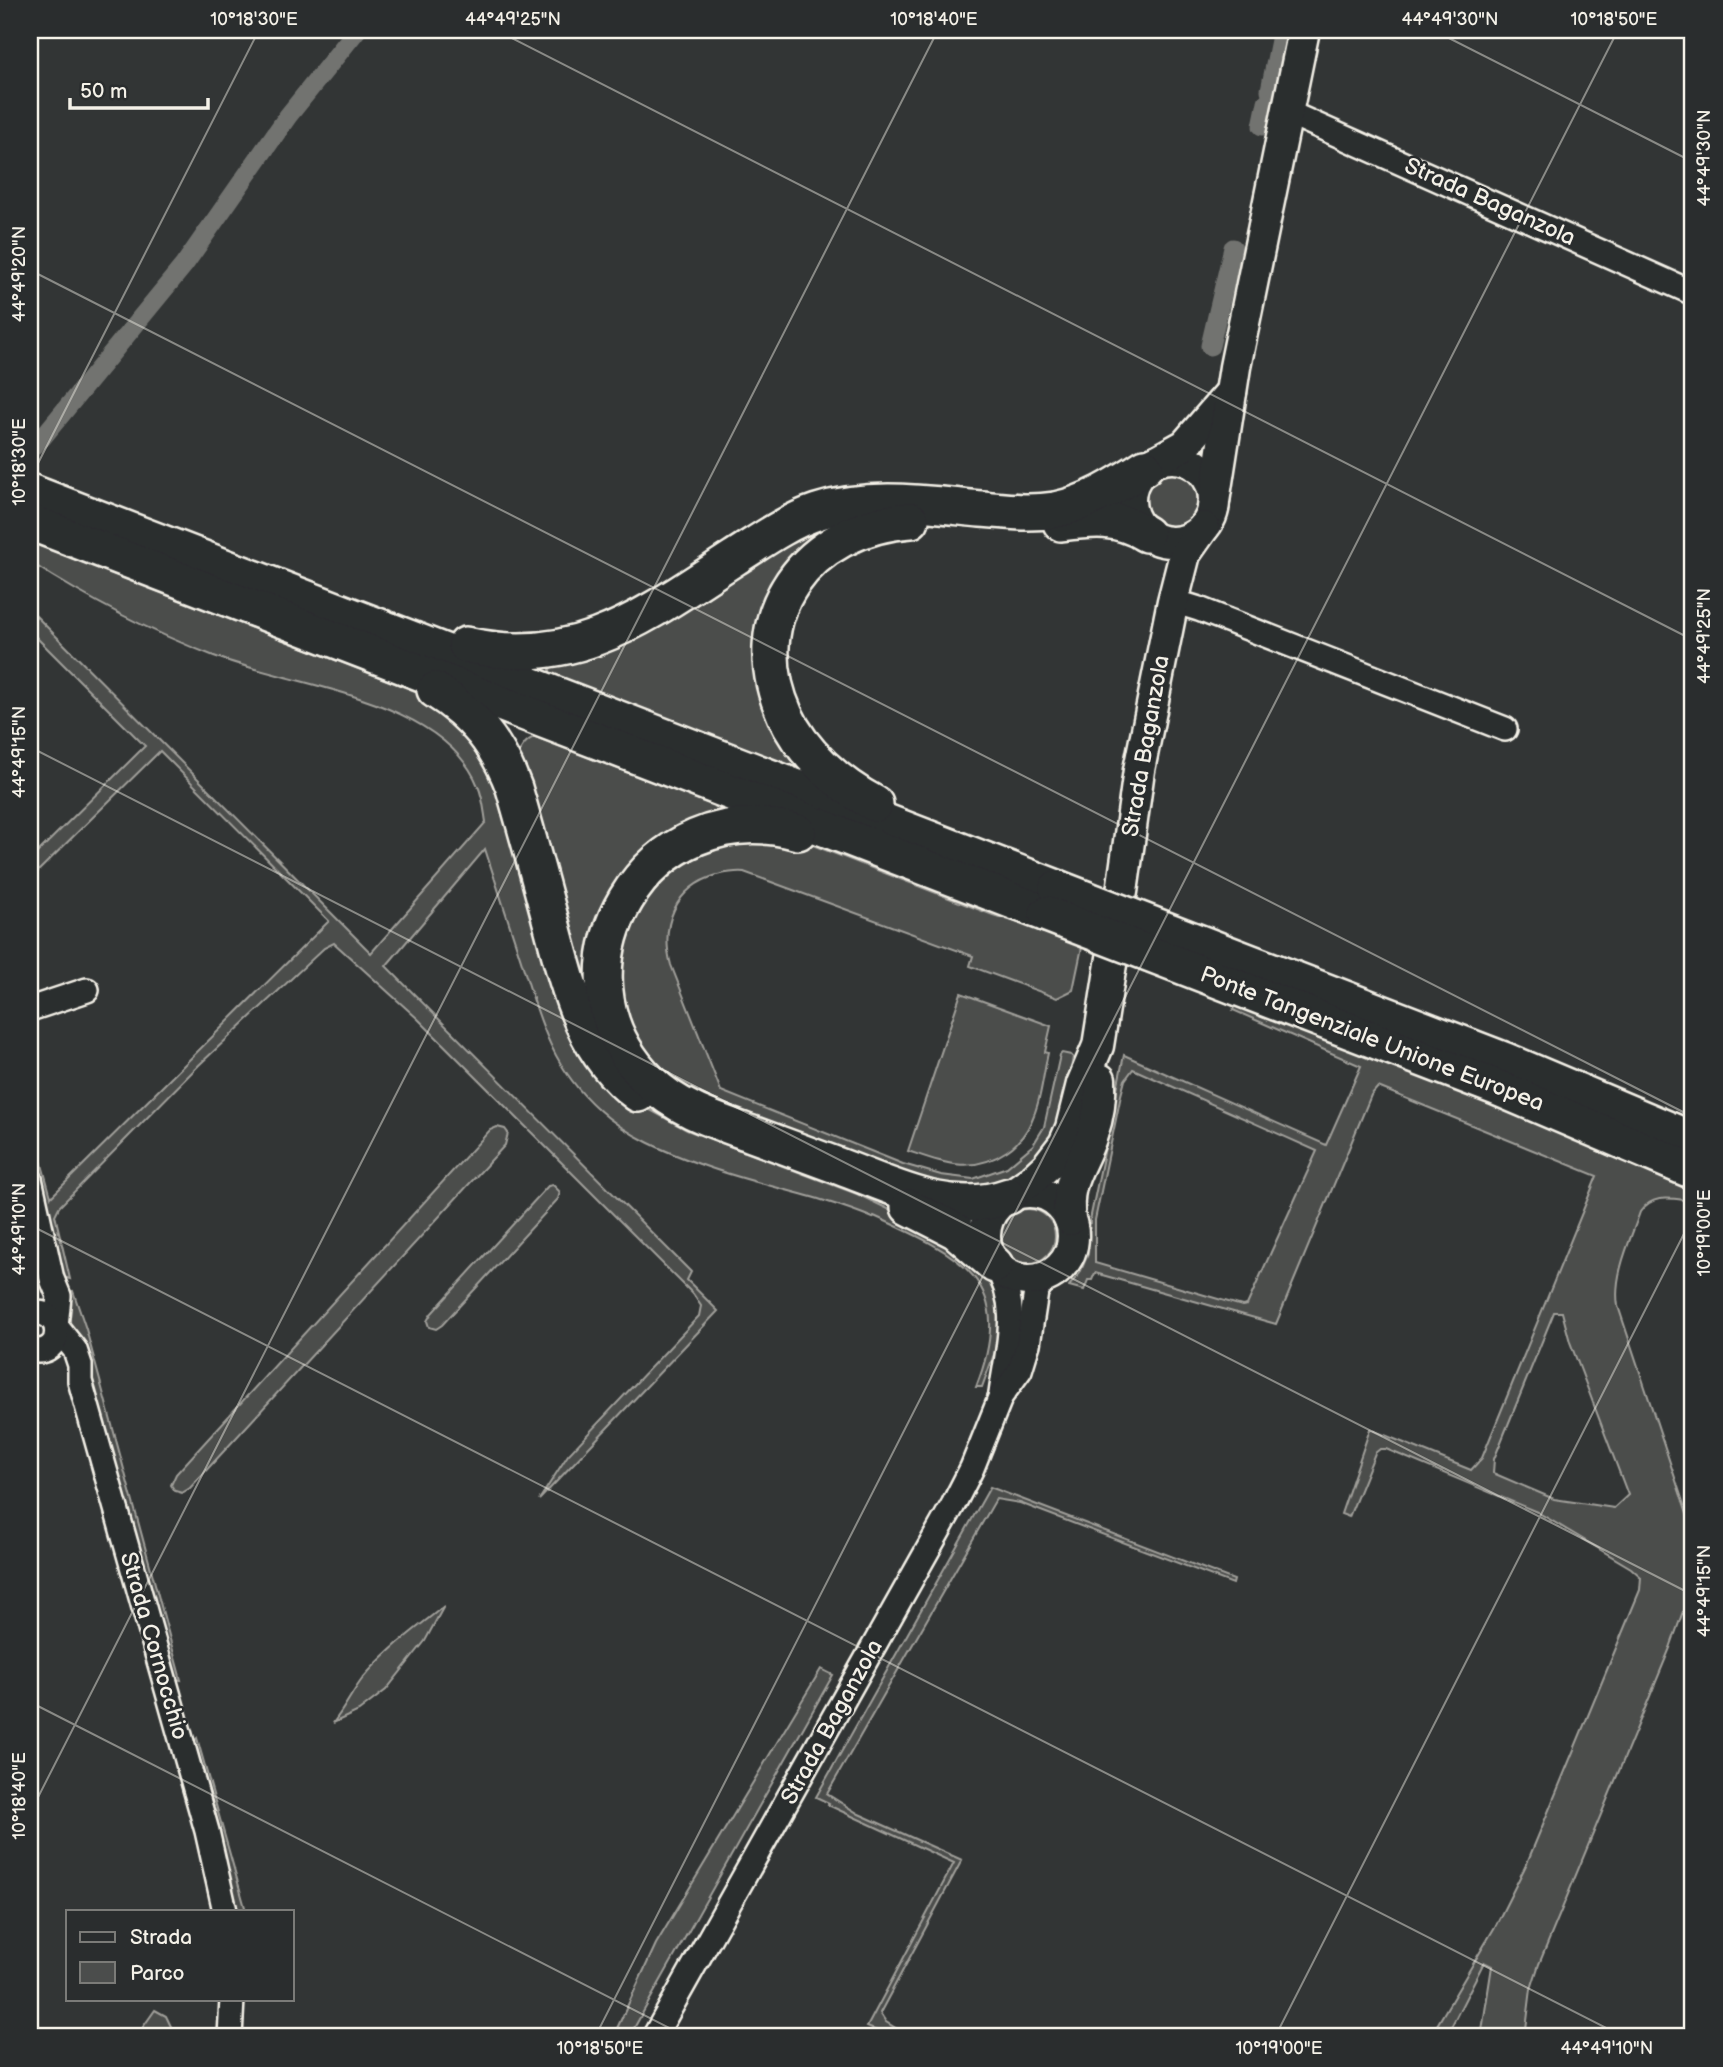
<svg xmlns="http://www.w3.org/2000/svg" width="1723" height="2067" font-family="'Balsamiq Sans',sans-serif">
  <rect width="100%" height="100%" fill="#323535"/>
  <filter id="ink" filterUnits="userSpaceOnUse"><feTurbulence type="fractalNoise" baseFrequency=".0143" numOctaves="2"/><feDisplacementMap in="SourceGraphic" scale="14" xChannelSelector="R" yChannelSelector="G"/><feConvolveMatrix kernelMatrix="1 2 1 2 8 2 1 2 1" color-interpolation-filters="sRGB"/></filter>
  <g filter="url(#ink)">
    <g fill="#4b4d4c" stroke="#a09f9a" stroke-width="2" fill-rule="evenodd">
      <circle cx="1172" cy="500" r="28"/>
      <path d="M841,515L779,580L802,769L798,770L550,674V669L556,664L759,552Z"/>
      <path d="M30,542L423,694L476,734L632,1100L687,1130L857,1194L932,1230L988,1280L998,1302L1001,1319L997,1346L982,1387H976C1018,1281 961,1255 874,1216L873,1218C818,1195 760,1186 705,1166C668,1153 627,1136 598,1109C551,1067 539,1018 521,960C509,923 497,886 485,849L386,966L691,1272L687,1280L718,1311L539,1500L568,1455L699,1316L701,1306L693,1294L418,1019L334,943L324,948L199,1065L59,1207L55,1215L70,1279L63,1277L58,1271L30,1153L32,1146L36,1143L51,1197L329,921L160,751L30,879V860L145,746L30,631V610L371,953L486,822C484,810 483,797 478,786C442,697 292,686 214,656C149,631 89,600 30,562Z"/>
      <path d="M535,737L723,809L722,813L682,832L590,996L517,758C520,749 525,740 535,737Z"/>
      <path d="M709,840L810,844L993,915L1041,930L1082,947L1073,990L1057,998L970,966L973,956L744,872C734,871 726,873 717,875C675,887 660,925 671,965L721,1091L903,1164L941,1175L973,1179L1007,1167L1033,1145L1044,1127L1060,1055L1062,1053L1071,1055L1073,1057L1065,1105L1046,1150L1010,1182L957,1194L676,1094L616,1009L629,909Z"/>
      <path d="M961,993L1051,1026L1045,1052L1048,1053C1043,1076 1041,1101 1031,1122C1026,1134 1017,1144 1007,1151C972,1175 944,1163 908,1151Z"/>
      <path d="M1235,1005L1489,1104L1693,1190V1201C1672,1199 1653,1193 1640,1212C1630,1241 1613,1275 1618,1306L1693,1532V1583L1670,1648L1539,1964L1531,1989L1525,2037H1481L1492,1966L1484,1962L1446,2037H1430L1496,1925L1527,1863L1640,1590L1641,1577L1631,1568L1537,1512L1386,1449H1380L1375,1453L1349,1517L1341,1514L1370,1429L1471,1470L1482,1458L1597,1176L1378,1087L1371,1095L1276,1324L1095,1273L1092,1280H1088L1084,1290L1069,1286L1080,1273L1088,1254L1090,1220L1124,1055L1326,1145L1361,1066L1233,1010ZM1133,1069L1317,1151L1247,1305L1242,1306L1095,1263V1220L1121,1095L1125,1080ZM1554,1312H1562L1570,1342L1628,1495L1614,1508L1554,1499L1493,1473L1494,1459Z"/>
      <path d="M497,1127L505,1129L508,1133L505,1145L190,1488L182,1493L175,1491L171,1485L176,1474L490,1130Z"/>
      <path d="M553,1185L560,1192L558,1199L442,1325L436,1329L429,1327L427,1321L431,1314L548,1186Z"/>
      <circle cx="1028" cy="1236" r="27"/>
      <path d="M73,1291L86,1329L181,1680L175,1679L79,1349C71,1327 65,1316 68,1292Z"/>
      <path d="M990,1487L1234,1580L1233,1584L1020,1503L996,1499L827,1794L859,1814L962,1860L880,2013L886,2022L910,2037H892L867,2027L954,1863L828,1805L829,1803L816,1797Z"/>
      <path d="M444,1606L425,1641L386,1690L359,1711L333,1723C345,1708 352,1692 363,1678C387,1649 416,1629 444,1606Z"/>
      <path d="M821,1669L833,1675L629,2037H613L656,1944Z"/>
      <path d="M197,1738L246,1911H234L192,1744Z"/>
      <path d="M155,2010L166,2016L176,2037H140L143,2027Z"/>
    </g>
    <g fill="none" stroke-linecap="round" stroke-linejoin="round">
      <path stroke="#a6a5a0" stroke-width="5" d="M30,1247L34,1272"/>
      <g stroke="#727370" stroke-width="19">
        <path d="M1270,90L1282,30"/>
        <path d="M1262,126L1267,102"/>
        <path d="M1210,346L1233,248"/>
        <path d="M30,449L42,438L184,265L288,116L357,30"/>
      </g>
      <g stroke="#f4f1e8" stroke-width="28">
        <g id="minor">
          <path d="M1287,112L1693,293"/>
          <path d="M1173,601L1199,609L1505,729"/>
          <path d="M30,1009L87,990"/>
          <path d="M30,1179L52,1279L59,1296L56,1326L75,1350L80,1365V1381L207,1831L225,1911"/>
          <path d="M995,1265C1022,1306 1007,1349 1001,1394"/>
          <path d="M30,1314C65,1305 66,1359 30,1350"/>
          <path d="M230,2037L232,1999"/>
          <path d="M654,2037L953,1505L972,1468L1001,1396L1020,1370L1028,1344L1036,1292L1041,1284L1054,1272"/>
        </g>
      </g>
      <g stroke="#f4f1e8" stroke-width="35">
        <g id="major">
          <circle cx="1172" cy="500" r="42"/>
          <path d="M1158,460L1185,445L1231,392"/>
          <path d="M1213,508L1235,367L1304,30"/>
          <path d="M1122,892L1139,770L1173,601L1185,554L1204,527"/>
          <circle cx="1029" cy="1236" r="44"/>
          <path d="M1009,1196L1032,1180L1047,1166L1064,1144L1071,1128L1082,1084L1098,1046L1112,958"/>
          <path d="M1070,1220C1064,1181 1081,1168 1092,1135C1098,1118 1101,1097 1100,1079"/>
        </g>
      </g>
      <g stroke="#f4f1e8" stroke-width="40">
        <g id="highway">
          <path d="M30,492L1057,888"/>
          <path d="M30,522L1047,914"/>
          <path d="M1061,523C1092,519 1119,516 1146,534"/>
          <path d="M466,645C577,670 646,615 734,558C761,541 787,522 817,512C870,495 927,504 981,509C1006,511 1030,514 1055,510C1089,503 1116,486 1145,467"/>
          <path d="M435,690C474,714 498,745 514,788C527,832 539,877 551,922C568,985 582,1053 638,1094"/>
          <path d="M875,804C838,784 802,753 785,715C740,615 808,527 911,520"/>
          <path d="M798,832C648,789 539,971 649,1081C677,1109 716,1121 752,1134C782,1145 811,1156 841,1167C895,1187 952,1217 1009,1196"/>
          <path d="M909,1207L956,1231L995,1265"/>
        </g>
      </g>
      <use href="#minor" stroke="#2a2d2e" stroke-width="23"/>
      <use href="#major" stroke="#2a2d2e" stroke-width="30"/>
      <use href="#highway" stroke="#2a2d2e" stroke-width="35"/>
      <g stroke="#f4f1e8" stroke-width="40" stroke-linecap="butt">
        <g id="highway-bridge">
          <path d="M1057,888L1506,1061L1693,1140"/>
          <path d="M1047,914L1496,1087L1693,1171"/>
        </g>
      </g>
      <use href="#highway-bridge" stroke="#2a2d2e" stroke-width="35"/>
    </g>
  </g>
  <path fill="none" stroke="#f4f1e8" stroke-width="2" stroke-opacity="0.45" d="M496,30L1693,640M1433,30L1693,162M30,270L1693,1117M30,479L259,30M30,747L1693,1595M30,1225L1624,2037M30,1702L687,2037M30,1813L938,30M595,2037L1618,30M1275,2037L1693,1216"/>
  <g text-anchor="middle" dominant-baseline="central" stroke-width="5" stroke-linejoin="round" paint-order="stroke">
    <g font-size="23" fill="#f4f1e8" stroke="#2a2d2e">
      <text transform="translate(1490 202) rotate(24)">Strada Baganzola</text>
      <text transform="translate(1146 746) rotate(-80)">Strada Baganzola</text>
      <text transform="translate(1372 1039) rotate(21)">Ponte Tangenziale Unione Europea</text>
      <text transform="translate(154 1646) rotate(74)">Strada Cornocchio</text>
      <text transform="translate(832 1722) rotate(-61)">Strada Baganzola</text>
    </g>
  </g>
  <rect width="1723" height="2067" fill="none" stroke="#2a2d2e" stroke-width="77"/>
  <rect x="66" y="1910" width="228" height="91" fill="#2a2d2e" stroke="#7b7b78" stroke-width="2"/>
  <rect x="80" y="1932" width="35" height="10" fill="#2a2d2e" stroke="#7b7b78" stroke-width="2"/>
  <text x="130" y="1944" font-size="21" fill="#f4f1e8">Strada</text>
  <rect x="80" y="1962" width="35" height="21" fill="#4b4d4c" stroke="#7b7b78" stroke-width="2"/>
  <text x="130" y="1980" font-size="21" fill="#f4f1e8">Parco</text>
  <path d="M70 98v10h138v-10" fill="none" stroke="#f4f1e8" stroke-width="3.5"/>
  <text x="80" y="98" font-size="21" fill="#f4f1e8" stroke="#2a2d2e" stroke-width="5" paint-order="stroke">50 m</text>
  <rect x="38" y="38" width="1646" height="1990" fill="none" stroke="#f4f1e8" stroke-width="2.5"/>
  <g font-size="18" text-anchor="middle" fill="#f4f1e8">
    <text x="254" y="25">10°18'30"E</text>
    <text x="513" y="25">44°49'25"N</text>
    <text x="934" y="25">10°18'40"E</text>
    <text x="1450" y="25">44°49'30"N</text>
    <text x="1614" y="25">10°18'50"E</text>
    <text transform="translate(1704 158) rotate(-90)" y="6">44°49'30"N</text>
    <text transform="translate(19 274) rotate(-90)" y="6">44°49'20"N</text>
    <text transform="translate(19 462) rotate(-90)" y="6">10°18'30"E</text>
    <text transform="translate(1704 636) rotate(-90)" y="6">44°49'25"N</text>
    <text transform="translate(19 752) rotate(-90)" y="6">44°49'15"N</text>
    <text transform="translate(19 1229) rotate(-90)" y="6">44°49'10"N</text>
    <text transform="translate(1704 1233) rotate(-90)" y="6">10°19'00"E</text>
    <text transform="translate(1704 1591) rotate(-90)" y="6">44°49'15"N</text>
    <text transform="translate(19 1796) rotate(-90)" y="6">10°18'40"E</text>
    <text x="600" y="2054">10°18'50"E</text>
    <text x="1279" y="2054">10°19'00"E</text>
    <text x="1607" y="2054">44°49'10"N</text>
  </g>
</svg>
